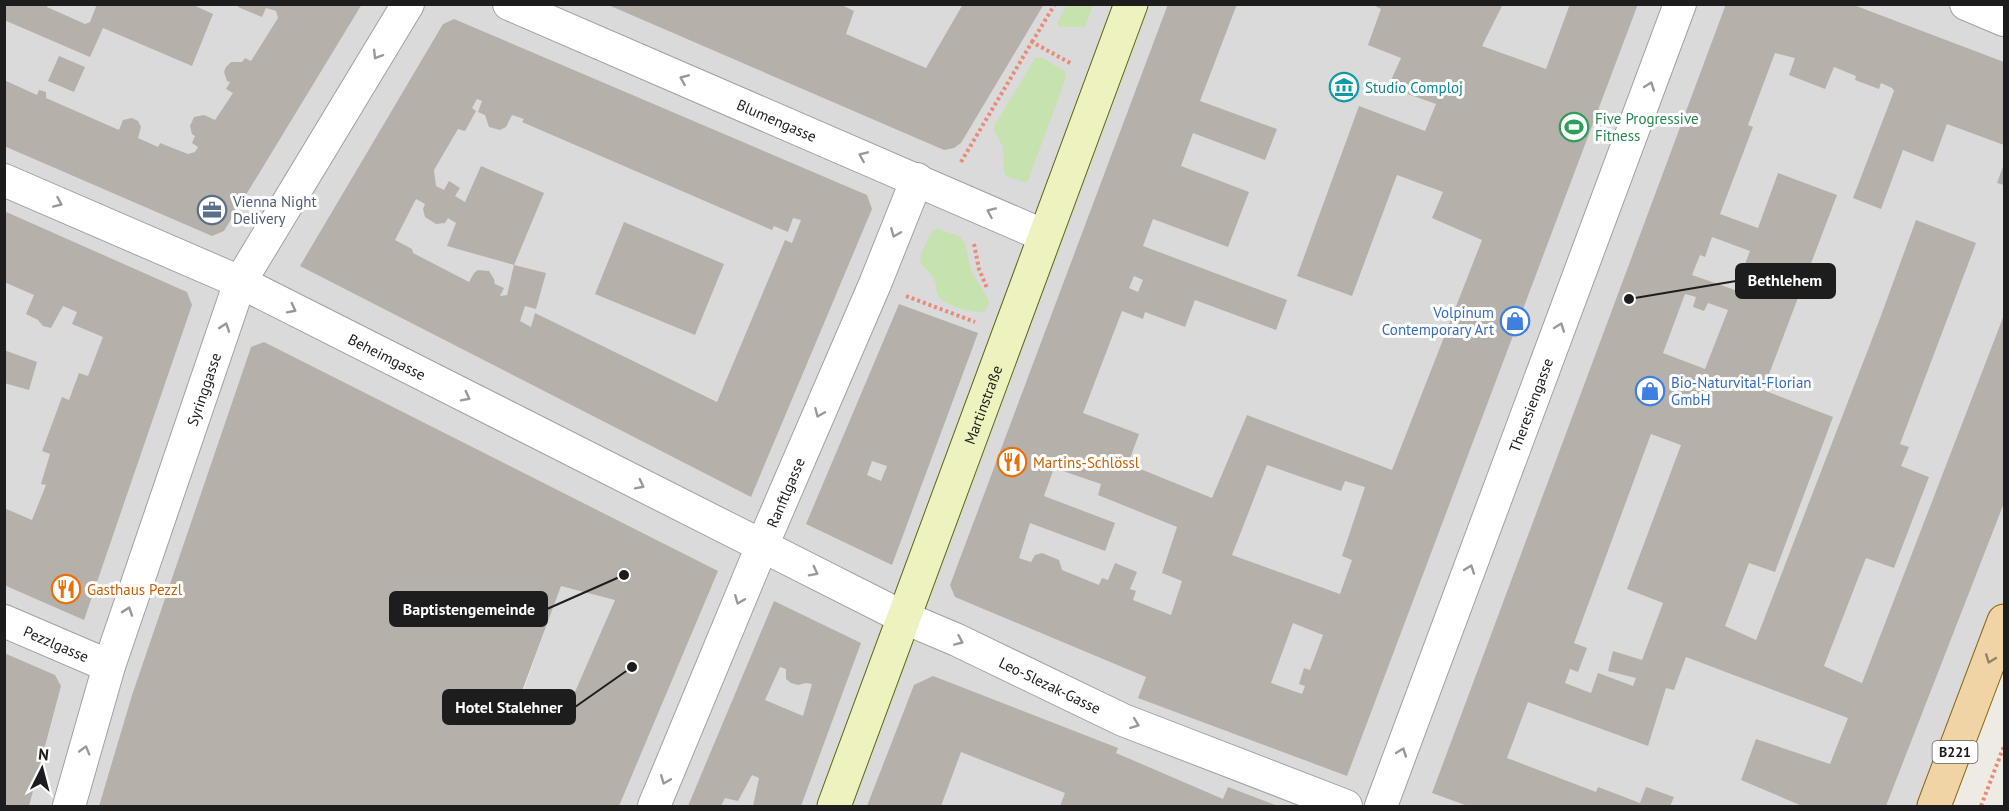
<svg xmlns="http://www.w3.org/2000/svg" width="2009" height="811" font-family="'PT Sans',sans-serif">
  <rect width="100%" height="100%" fill="#edebe4"/>
  <path fill="#dbdada" d="M5,5H2004V632L1935,806H483L566,569L264,342L251,347L132,695L99,806H5Z"/>
  <g fill="#c6e2af">
    <path d="M1067,4L1093,5L1085,27H1060L1057,23Z"/>
    <path d="M1041,57L1066,72V78L1027,183L1007,177L1004,172L1003,147L993,128L1035,58Z"/>
    <path d="M938,229L959,236L965,243L971,271L987,297L989,304L985,311C977,315 948,306 941,299C935,294 937,288 935,282C932,274 925,268 920,263L921,254L932,231Z"/>
  </g>
  <g fill="#b6b0aa" fill-rule="evenodd">
    <path d="M4,4H48L47,7L85,24L90,22L97,4H191L213,14L192,66L103,28L90,57L4,20Z"/>
    <path d="M239,4H362L224,231L212,236L4,146V80L37,95L39,90L46,92V98L119,130L123,120L132,118L138,121L141,127L138,138L158,147L160,143L188,154L195,152L198,147L192,143L195,136L192,134L190,126L194,117L204,115L215,120L233,93L226,89L230,82L227,81L224,72L226,67L231,62H242L245,58L251,61L278,18L276,11L266,8L262,17L238,7Z"/>
    <path d="M606,4H840L854,11L846,34L926,68L963,4H1044L961,143L954,148L944,150Z"/>
    <path d="M1168,4H1237L1200,101L1277,129L1265,160L1193,133L1181,166L1249,192L1228,247L1153,219L1143,246L1287,300L1276,330L1195,300L1185,327L1145,312L1143,319L1122,311L1083,413L1139,434L1128,464L1212,498L1247,415L1392,470L1482,240L1432,218L1443,192L1397,175L1352,296L1297,276L1359,106L1425,131L1436,104L1388,87L1401,58L1368,45L1381,9L1371,4H1503L1482,46L1546,69L1570,4H1638L1347,776L1138,698L1146,677L955,597L950,585ZM1134,276L1143,280L1138,292L1129,288ZM1267,465L1341,491L1345,481L1365,487L1342,556L1352,560L1340,594L1232,555ZM1054,468L1101,484L1098,495L1177,527L1162,573L1182,581L1171,615L1133,600L1136,591L1130,589L1137,572L1115,563L1108,580L1102,578L1099,585L1062,570L1059,560L1042,553L1035,555L1031,562L1019,558L1030,523L1105,551L1115,523L1044,496ZM1293,623L1323,635L1310,670L1304,668L1299,684L1305,686L1302,694L1271,683Z"/>
    <path d="M1726,4H1851L2004,62V145L1947,124L1933,162L1903,150L1881,209L1853,198L1894,91L1892,88L1881,83L1879,89L1855,80L1856,76L1834,67L1825,89L1789,75L1795,58L1775,53L1748,125L1753,127L1720,214L1758,228L1778,173L1837,195L1763,390L1833,417L1775,572L1749,563L1725,626L1756,640L1879,321L1916,220L1976,243L1900,444L1909,447L1901,466L1929,477L1894,568L1866,558L1824,666L1862,683L2004,315V503L1886,806H1802L1741,780L1756,739L1830,764L1848,718L1686,657L1674,690L1666,688L1648,746L1528,702L1507,758L1596,792L1598,787L1640,803L1646,787L1674,797L1670,806H1468L1432,793ZM1712,237L1750,251L1735,290L1692,275L1700,255L1705,257ZM1685,294L1696,297L1693,307L1704,311L1708,303L1728,310L1705,369L1663,353ZM1651,434L1681,445L1627,589L1663,603L1642,660L1613,651L1608,671L1636,678L1633,686L1598,673L1591,693L1565,683L1570,669L1578,672L1587,648L1574,643Z"/>
    <path d="M454,19L867,195L872,209L751,497L300,266L443,24ZM477,99L482,101L478,112L485,115L489,127L500,130L506,127L512,115L524,119L522,122L772,230L774,226L788,232L793,218L801,220L792,243L785,240L717,402L535,313L531,327L520,321L525,306L536,309L546,273L514,265L507,295L500,296L504,288L495,284L494,279L489,271L478,270L474,273L469,282L413,253L412,249L395,240L416,199L425,204L423,209L425,217L436,224L445,223L448,218L456,223L447,246L514,265L544,193L481,166L465,202L455,196L460,188L449,181L444,190L436,186L434,170L458,129L465,131L476,111L472,108Z"/>
    <path d="M59,56L85,67L74,92L48,81Z"/>
    <path d="M2004,164V185L1997,183Z"/>
    <path d="M4,211L187,292L192,305L84,620L4,585V508L32,520L46,485L41,484L50,454L42,451L62,397L69,400L79,373L88,376L103,337L72,324L77,312L63,306L51,328L43,326L38,320L26,314L34,295L4,282Z"/>
    <path d="M624,222L724,264L695,335L595,294Z"/>
    <path d="M899,304L978,333L892,565L806,524ZM872,461L887,466L881,481L867,475Z"/>
    <path d="M264,342L718,571L619,806H99L132,695L251,347ZM561,586L615,600L568,708L521,694Z"/>
    <path d="M4,350L37,362L29,390L4,383Z"/>
    <path d="M774,601L861,643L801,806H753L759,778L752,775L738,801L725,798L721,806H688ZM780,667L786,669V679L791,683L798,685L806,683L812,684L803,716L765,700Z"/>
    <path d="M4,653L55,675L61,686L29,806H4Z"/>
    <path d="M933,676L1118,748L1116,753L1223,799L1228,787L1278,806H1060L1065,793L961,752L941,806H867L914,685Z"/>
  </g>
  <g fill="none" stroke-linecap="round" stroke-linejoin="round">
    <g stroke="#a1a1a1" stroke-width="34">
      <g id="street">
        <path id="s1" d="M509,4L1045,236"/>
        <path d="M1966,4L2004,20"/>
        <path id="s2" d="M4,180L240,282L905,618L957,640L1123,720L1346,806"/>
        <path id="s3" d="M4,621L109,666"/>
        <path id="s4" d="M69,806L109,666L240,282L408,4"/>
        <path id="s5" d="M654,806L762,546L875,284L917,179"/>
        <path id="s6" d="M1381,806L1680,4"/>
      </g>
    </g>
    <g stroke="#5a6810" stroke-width="35">
      <g id="secondary">
        <path id="s7" d="M834,806L1131,4"/>
      </g>
    </g>
    <g stroke="#876610" stroke-width="35">
      <path id="primary" d="M1934,806L2004,621"/>
    </g>
    <g stroke="#ea8a78" stroke-width="4" stroke-dasharray="3 3" stroke-linecap="butt">
      <path d="M1032,42L1055,4"/>
      <path d="M961,162L1032,42L1072,64"/>
      <path d="M974,244L979,269L987,288"/>
      <path d="M906,296L975,322"/>
      <path d="M1981,806L2004,746"/>
    </g>
    <use href="#street" stroke="#fff" stroke-width="32"/>
    <use href="#secondary" stroke="#edf2be" stroke-width="33"/>
    <use href="#primary" stroke="#f1d4a5" stroke-width="33"/>
  </g>
  <defs><path id="oneway-chevron" d="M-2-3.5L2.5 0L-2 3.5" fill="none" stroke-width="1.6" stroke-linecap="round" stroke-linejoin="round" transform="scale(1.5)"/></defs>
  <g stroke="#999">
    <use href="#oneway-chevron" transform="translate(377 55) rotate(121)"/>
    <use href="#oneway-chevron" transform="translate(684 79) rotate(-157)"/>
    <use href="#oneway-chevron" transform="translate(1650 86) rotate(-70)"/>
    <use href="#oneway-chevron" transform="translate(863 156) rotate(-157)"/>
    <use href="#oneway-chevron" transform="translate(58 203) rotate(24)"/>
    <use href="#oneway-chevron" transform="translate(991 212) rotate(-156)"/>
    <use href="#oneway-chevron" transform="translate(895 233) rotate(112)"/>
    <use href="#oneway-chevron" transform="translate(292 309) rotate(27)"/>
    <use href="#oneway-chevron" transform="translate(225 327) rotate(-71)"/>
    <use href="#oneway-chevron" transform="translate(1560 327) rotate(-70)"/>
    <use href="#oneway-chevron" transform="translate(466 397) rotate(27)"/>
    <use href="#oneway-chevron" transform="translate(819 413) rotate(113)"/>
    <use href="#oneway-chevron" transform="translate(640 485) rotate(27)"/>
    <use href="#oneway-chevron" transform="translate(1470 569) rotate(-70)"/>
    <use href="#oneway-chevron" transform="translate(814 572) rotate(27)"/>
    <use href="#oneway-chevron" transform="translate(739 600) rotate(112)"/>
    <use href="#oneway-chevron" transform="translate(128 611) rotate(-71)"/>
    <use href="#oneway-chevron" transform="translate(959 641) rotate(24)"/>
    <use href="#oneway-chevron" transform="translate(1135 724) rotate(21)"/>
    <use href="#oneway-chevron" transform="translate(85 750) rotate(-74)"/>
    <use href="#oneway-chevron" transform="translate(1402 752) rotate(-70)"/>
    <use href="#oneway-chevron" transform="translate(665 780) rotate(112)"/>
  </g>
  <use stroke="#928268" href="#oneway-chevron" transform="translate(1990 659) rotate(111)"/>
  <defs>
    <g id="museum-ring" transform="scale(1.5)"><circle r="9.5" fill="#fff" stroke="#0f9aa8" stroke-width="1.5"/><path d="M0-6L6-3V-2H-6V-3ZM-5-1h2V3h-2ZM-1-1h2V3h-2ZM3-1h2V3H3ZM-6 4H6V6H-6Z" fill="#0f9aa8"/></g>
    <g id="stadium-ring" transform="scale(1.5)"><circle r="9.5" fill="#fff" stroke="#2e9e5b" stroke-width="1.5"/><path d="M0-5a6.5 5 0 1 0 0 10a6.5 5 0 1 0 0-10ZM-3.5-1.8h7v3.6h-7Z" fill="#2e9e5b"/></g>
    <g id="office-ring" transform="scale(1.5)"><circle r="9.5" fill="#fff" stroke="#5c6f8a" stroke-width="1.5"/><path d="M-6-3h4V-5.5h4V-3h4V5H-6ZM-1-4.5V-3h2v-1.5ZM-6 0V1H6V0Z" fill="#5c6f8a"/></g>
    <g id="shop-ring" transform="scale(1.5)"><circle r="9.5" fill="#fff" stroke="#3f7fe0" stroke-width="1.5"/><path d="M-5-2.5h2.3a2.7 3.5 0 0 1 5.4 0H5L5.5 6h-11ZM-1.5-2.5h3a1.5 2.3 0 0 0-3 0Z" fill="#3f7fe0"/></g>
    <g id="restaurant-ring" transform="scale(1.5)"><circle r="9.5" fill="#fff" stroke="#e8710a" stroke-width="1.5"/><path d="M-5-6h1v4h1v-4h1v4h1v-4h1v5L-1.5 .5V6h-2V.5L-5-1ZM5-6V6H3V1.5H1.5Q1.5-4 5-6Z" fill="#e8710a"/></g>
  </defs>
  <g fill-rule="evenodd">
    <use href="#museum-ring" x="1344" y="87"/>
    <use href="#stadium-ring" x="1574" y="127"/>
    <use href="#office-ring" x="212" y="210"/>
    <use href="#shop-ring" x="1515" y="321"/>
    <use href="#shop-ring" x="1650" y="391"/>
    <use href="#restaurant-ring" x="1012" y="462"/>
    <use href="#restaurant-ring" x="66" y="589"/>
  </g>
  <g text-anchor="middle" dominant-baseline="central" stroke-width="6" stroke-linejoin="round" paint-order="stroke">
    <rect fill="#fff" stroke="#616161" stroke-width="1.5" x="1932.5" y="741" width="45" height="22" rx="4.5"/>
    <g font-size="14" font-weight="bold" fill="#1d1d1d">
      <text x="1955" y="752">B221</text>
    </g>
    <g font-size="15" fill="#0d838f" stroke="#fff" text-anchor="start">
      <text x="1365" y="87">Studio Comploj</text>
    </g>
    <g font-size="15" fill="#27864d" stroke="#fff" text-anchor="start">
      <text x="1595" y="118">Five Progressive<tspan x="1595" dy="17">Fitness</tspan></text>
    </g>
    <g font-size="15" fill="#1d1d1d" stroke="#fff">
      <text stroke="none"><textPath href="#s1" startOffset="292">Blumengasse</textPath></text>
      <text stroke="none"><textPath href="#s2" startOffset="422">Beheimgasse</textPath></text>
      <text stroke="none"><textPath href="#s4" startOffset="438">Syringgasse</textPath></text>
      <text stroke="none"><textPath href="#s7" startOffset="428">Martinstraße</textPath></text>
      <text stroke="none"><textPath href="#s6" startOffset="428">Theresiengasse</textPath></text>
      <text stroke="none"><textPath href="#s5" startOffset="340">Ranftlgasse</textPath></text>
      <text stroke="none"><textPath href="#s3" startOffset="57">Pezzlgasse</textPath></text>
      <text stroke="none"><textPath href="#s2" startOffset="1162">Leo-Slezak-Gasse</textPath></text>
    </g>
    <g font-size="15" fill="#4e5e75" stroke="#fff" text-anchor="start">
      <text x="233" y="201">Vienna Night<tspan x="233" dy="17">Delivery</tspan></text>
    </g>
    <g font-size="15" fill="#366cbe" stroke="#fff" text-anchor="end">
      <text x="1494" y="312">Volpinum<tspan x="1494" dy="17">Contemporary Art</tspan></text>
      <text x="1671" y="382" text-anchor="start">Bio-Naturvital-Florian<tspan x="1671" dy="17">GmbH</tspan></text>
    </g>
    <g font-size="15" fill="#c56008" stroke="#fff" text-anchor="start">
      <text x="1033" y="462">Martins-Schlössl</text>
      <text x="87" y="589">Gasthaus Pezzl</text>
    </g>
  </g>
  <path fill="none" stroke="#1d1d1d" stroke-width="2" d="M1629 299L1736 281M624 575L547 609M632 667L575 707"/>
  <g fill="#1d1d1d" stroke="#fff" stroke-width="2">
    <circle cx="1629" cy="299" r="6"/>
    <circle cx="624" cy="575" r="6"/>
    <circle cx="632" cy="667" r="6"/>
  </g>
  <g fill="#1d1d1d" stroke="#1d1d1d" stroke-width="2">
    <rect x="1736" y="264" width="99" height="34" rx="6"/>
    <rect x="390" y="592" width="157" height="34" rx="6"/>
    <rect x="443" y="690" width="132" height="34" rx="6"/>
  </g>
  <g font-size="16" text-anchor="middle" font-weight="bold" fill="#fff">
    <text x="1785" y="286">Bethlehem</text>
    <text x="469" y="615">Baptistengemeinde</text>
    <text x="509" y="713">Hotel Stalehner</text>
  </g>
  <rect width="2009" height="811" fill="none" stroke="#1d1d1d" stroke-width="12"/>
  <g transform="translate(42 769) rotate(6)" stroke="#ffffff" stroke-width="4.5" paint-order="stroke">
  <path d="M0-4.5L10 22L0 15L-10 22Z" fill="#1d1d1d"/>
  <text y="-9" font-size="16" font-weight="bold" text-anchor="middle" fill="#1d1d1d">N</text>
  </g>
</svg>
